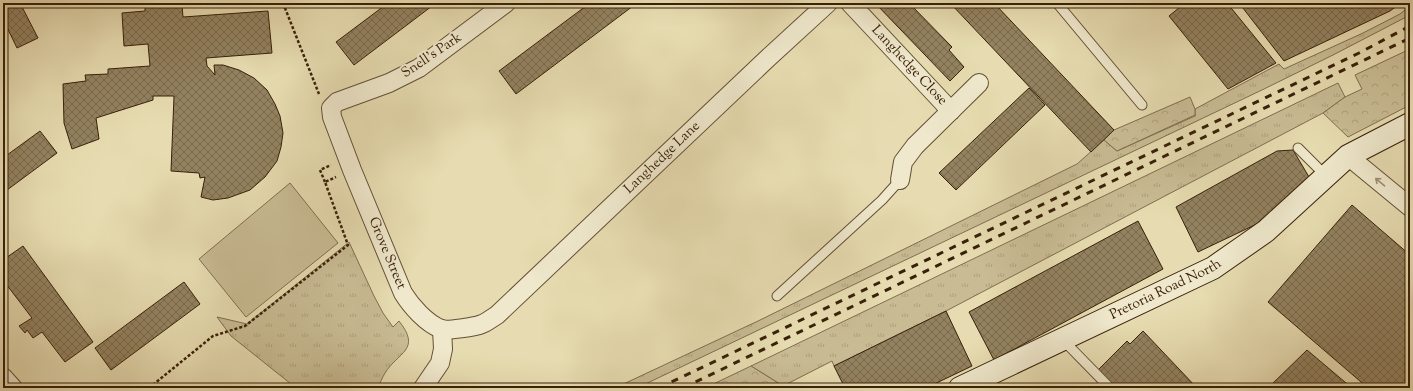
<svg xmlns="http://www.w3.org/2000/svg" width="1413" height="391" font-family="'Sorts Mill Goudy',serif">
  <defs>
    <pattern id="grass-tufts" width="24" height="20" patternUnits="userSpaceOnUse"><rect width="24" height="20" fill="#c9bc94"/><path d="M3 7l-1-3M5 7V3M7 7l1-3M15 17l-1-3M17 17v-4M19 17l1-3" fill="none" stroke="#ada17e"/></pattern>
    <pattern id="forest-crowns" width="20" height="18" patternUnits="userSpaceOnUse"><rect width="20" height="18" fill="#c9bc94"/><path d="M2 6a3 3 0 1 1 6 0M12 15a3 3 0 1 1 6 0" fill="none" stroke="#ada17e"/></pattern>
    <pattern id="building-cross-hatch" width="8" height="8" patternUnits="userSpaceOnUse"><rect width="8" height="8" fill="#938260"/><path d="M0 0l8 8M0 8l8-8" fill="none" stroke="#796a4d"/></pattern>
  </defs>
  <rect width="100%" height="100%" fill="#e7dcb1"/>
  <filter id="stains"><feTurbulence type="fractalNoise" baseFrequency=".005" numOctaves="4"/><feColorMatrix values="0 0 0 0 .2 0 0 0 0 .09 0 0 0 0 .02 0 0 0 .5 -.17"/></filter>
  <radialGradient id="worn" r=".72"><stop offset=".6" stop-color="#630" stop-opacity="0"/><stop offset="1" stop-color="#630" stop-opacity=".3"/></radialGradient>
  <g fill="url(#grass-tufts)" stroke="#806e4e">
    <path d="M1410,6V15L1333,55L1264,89L637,388H615L758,321L1077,164L1104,140L1117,151L1195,116V109L1279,64L1284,69L1363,33L1400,14Z"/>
    <path d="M1338,83L1345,97L1323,113L946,311L834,366L832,361L783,386L751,366Z"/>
    <path d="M349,242L374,296L383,313L393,327L399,321C422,350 398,352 385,373C382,378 380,383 378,388H296L231,336L217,317L247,324Z"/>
  </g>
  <g fill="url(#forest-crowns)" stroke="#806e4e">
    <path d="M1410,49V105L1348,137L1323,113L1345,97L1362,89L1355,75Z"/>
    <path d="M1190,97L1195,109V115L1117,151L1104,140L1114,130Z"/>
    <path d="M751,366L783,386L778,388H705Z"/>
  </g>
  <path fill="#c9bc94" stroke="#806e4e" d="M290,183L338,243L246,317L199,259Z"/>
  <g fill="url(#building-cross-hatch)" stroke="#382009">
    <path d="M3,3H20L38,38L17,48L3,19Z"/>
    <path d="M388,3H436L354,65L336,42Z"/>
    <path d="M590,3H637L516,94L499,71Z"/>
    <path d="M875,3H909L952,47L949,50L964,67L950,81Z"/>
    <path d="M950,3H994L1114,130L1091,152Z"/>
    <path d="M1185,3H1227L1276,63L1228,89L1169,16Z"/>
    <path d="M1239,3H1401L1390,11L1284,61Z"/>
    <path d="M182,5L183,17L268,11L272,53L206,58L207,66L215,75L214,65H223L239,70L254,78L267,90L275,104L280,116L283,133L281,147L277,161L265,177L250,190L228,198L213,200L201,197L205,177L200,178L199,173L171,171L174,96H153V100L96,118L99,139L72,149L64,123L63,84L86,81L85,75L108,74V69L150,66L148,44L124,46L122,13L145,11V7Z"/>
    <path d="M1029,88L1045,105L956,190L939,173Z"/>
    <path d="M40,131L57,153L3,193V158Z"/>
    <path d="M1293,150L1309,177L1261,222L1198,252L1176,207L1277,151Z"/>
    <path d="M1352,205L1410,255V388H1368L1268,302Z"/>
    <path d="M1138,221L1163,269L994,360L969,312Z"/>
    <path d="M23,246L93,342L65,362L42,332L33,338L27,330L25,333L19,326L32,318L3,280V260Z"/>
    <path d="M184,282L200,304L111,370L95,348Z"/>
    <path d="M946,311L972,366L926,388H838L843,384L834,366Z"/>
    <path d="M1143,331L1197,388H1116L1098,370L1127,341L1130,344Z"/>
    <path d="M1307,350L1352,388H1268Z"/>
  </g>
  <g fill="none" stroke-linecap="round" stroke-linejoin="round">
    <g stroke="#644f33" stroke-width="11">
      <g id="lane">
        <path d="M1057,3L1142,105"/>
        <path d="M1298,148L1326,176"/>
        <path d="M777,296L882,200L900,180"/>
        <path d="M1062,339L1110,388"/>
      </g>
    </g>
    <g stroke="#644f33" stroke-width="20">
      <g id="street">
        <path id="s1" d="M506,3L419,68L389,83L337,102L331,108L332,117L352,170L403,293C411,306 426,323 441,329C447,331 475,327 482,324C487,322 492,318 497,315L768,58L828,3"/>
        <path id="s2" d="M850,3L951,111"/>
        <path d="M1348,156L1410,207"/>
        <path d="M900,180L903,162L915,146L979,83"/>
        <path d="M3,377L13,388"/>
        <path d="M423,388L440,363L443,349L442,329"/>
      </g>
    </g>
    <g stroke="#382009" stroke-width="24">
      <g id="secondary">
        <path id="s3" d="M960,388L1213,268L1266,231L1348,156L1410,124"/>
      </g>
    </g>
    <g stroke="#382009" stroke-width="2.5" stroke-dasharray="3 2" stroke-linecap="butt">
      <path d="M283,3L319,94"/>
      <path d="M325,182L320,170L331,165"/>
      <path d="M149,388L213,336L245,326L348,245L325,182L336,177"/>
    </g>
    <use href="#lane" stroke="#efe8cc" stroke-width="9"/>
    <use href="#street" stroke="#efe8cc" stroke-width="18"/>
    <use href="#secondary" stroke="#efe8cc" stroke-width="22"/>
    <g stroke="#382009" stroke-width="3" stroke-dasharray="7 7" stroke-linecap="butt">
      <path d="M659,388L1359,53L1410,26"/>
      <path d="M683,388L1410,38"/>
    </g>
  </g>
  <defs><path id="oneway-shaft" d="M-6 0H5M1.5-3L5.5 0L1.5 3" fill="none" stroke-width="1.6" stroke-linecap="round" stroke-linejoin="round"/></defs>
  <use stroke="#9d8e74" href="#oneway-shaft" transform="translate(1380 182) rotate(-140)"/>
  <g text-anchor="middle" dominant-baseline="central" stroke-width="4" stroke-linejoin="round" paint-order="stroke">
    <g font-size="14" fill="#382009" stroke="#efe8cc">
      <text transform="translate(432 56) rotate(-34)">Snell's Park</text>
      <text stroke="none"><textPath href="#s2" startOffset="86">Langhedge Close</textPath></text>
      <text stroke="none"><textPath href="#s1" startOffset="745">Langhedge Lane</textPath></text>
      <text stroke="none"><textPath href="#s1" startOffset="362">Grove Street</textPath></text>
      <text stroke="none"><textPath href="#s3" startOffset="228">Pretoria Road North</textPath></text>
    </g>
  </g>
  <rect width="1413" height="391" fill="none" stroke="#e7dcb1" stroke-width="16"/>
  <rect x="4" y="4" width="1405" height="383" fill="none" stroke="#382009" stroke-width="2"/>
  <rect x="8" y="8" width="1397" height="375" fill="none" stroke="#382009"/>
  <rect width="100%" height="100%" filter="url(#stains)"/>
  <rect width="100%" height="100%" fill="url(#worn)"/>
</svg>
